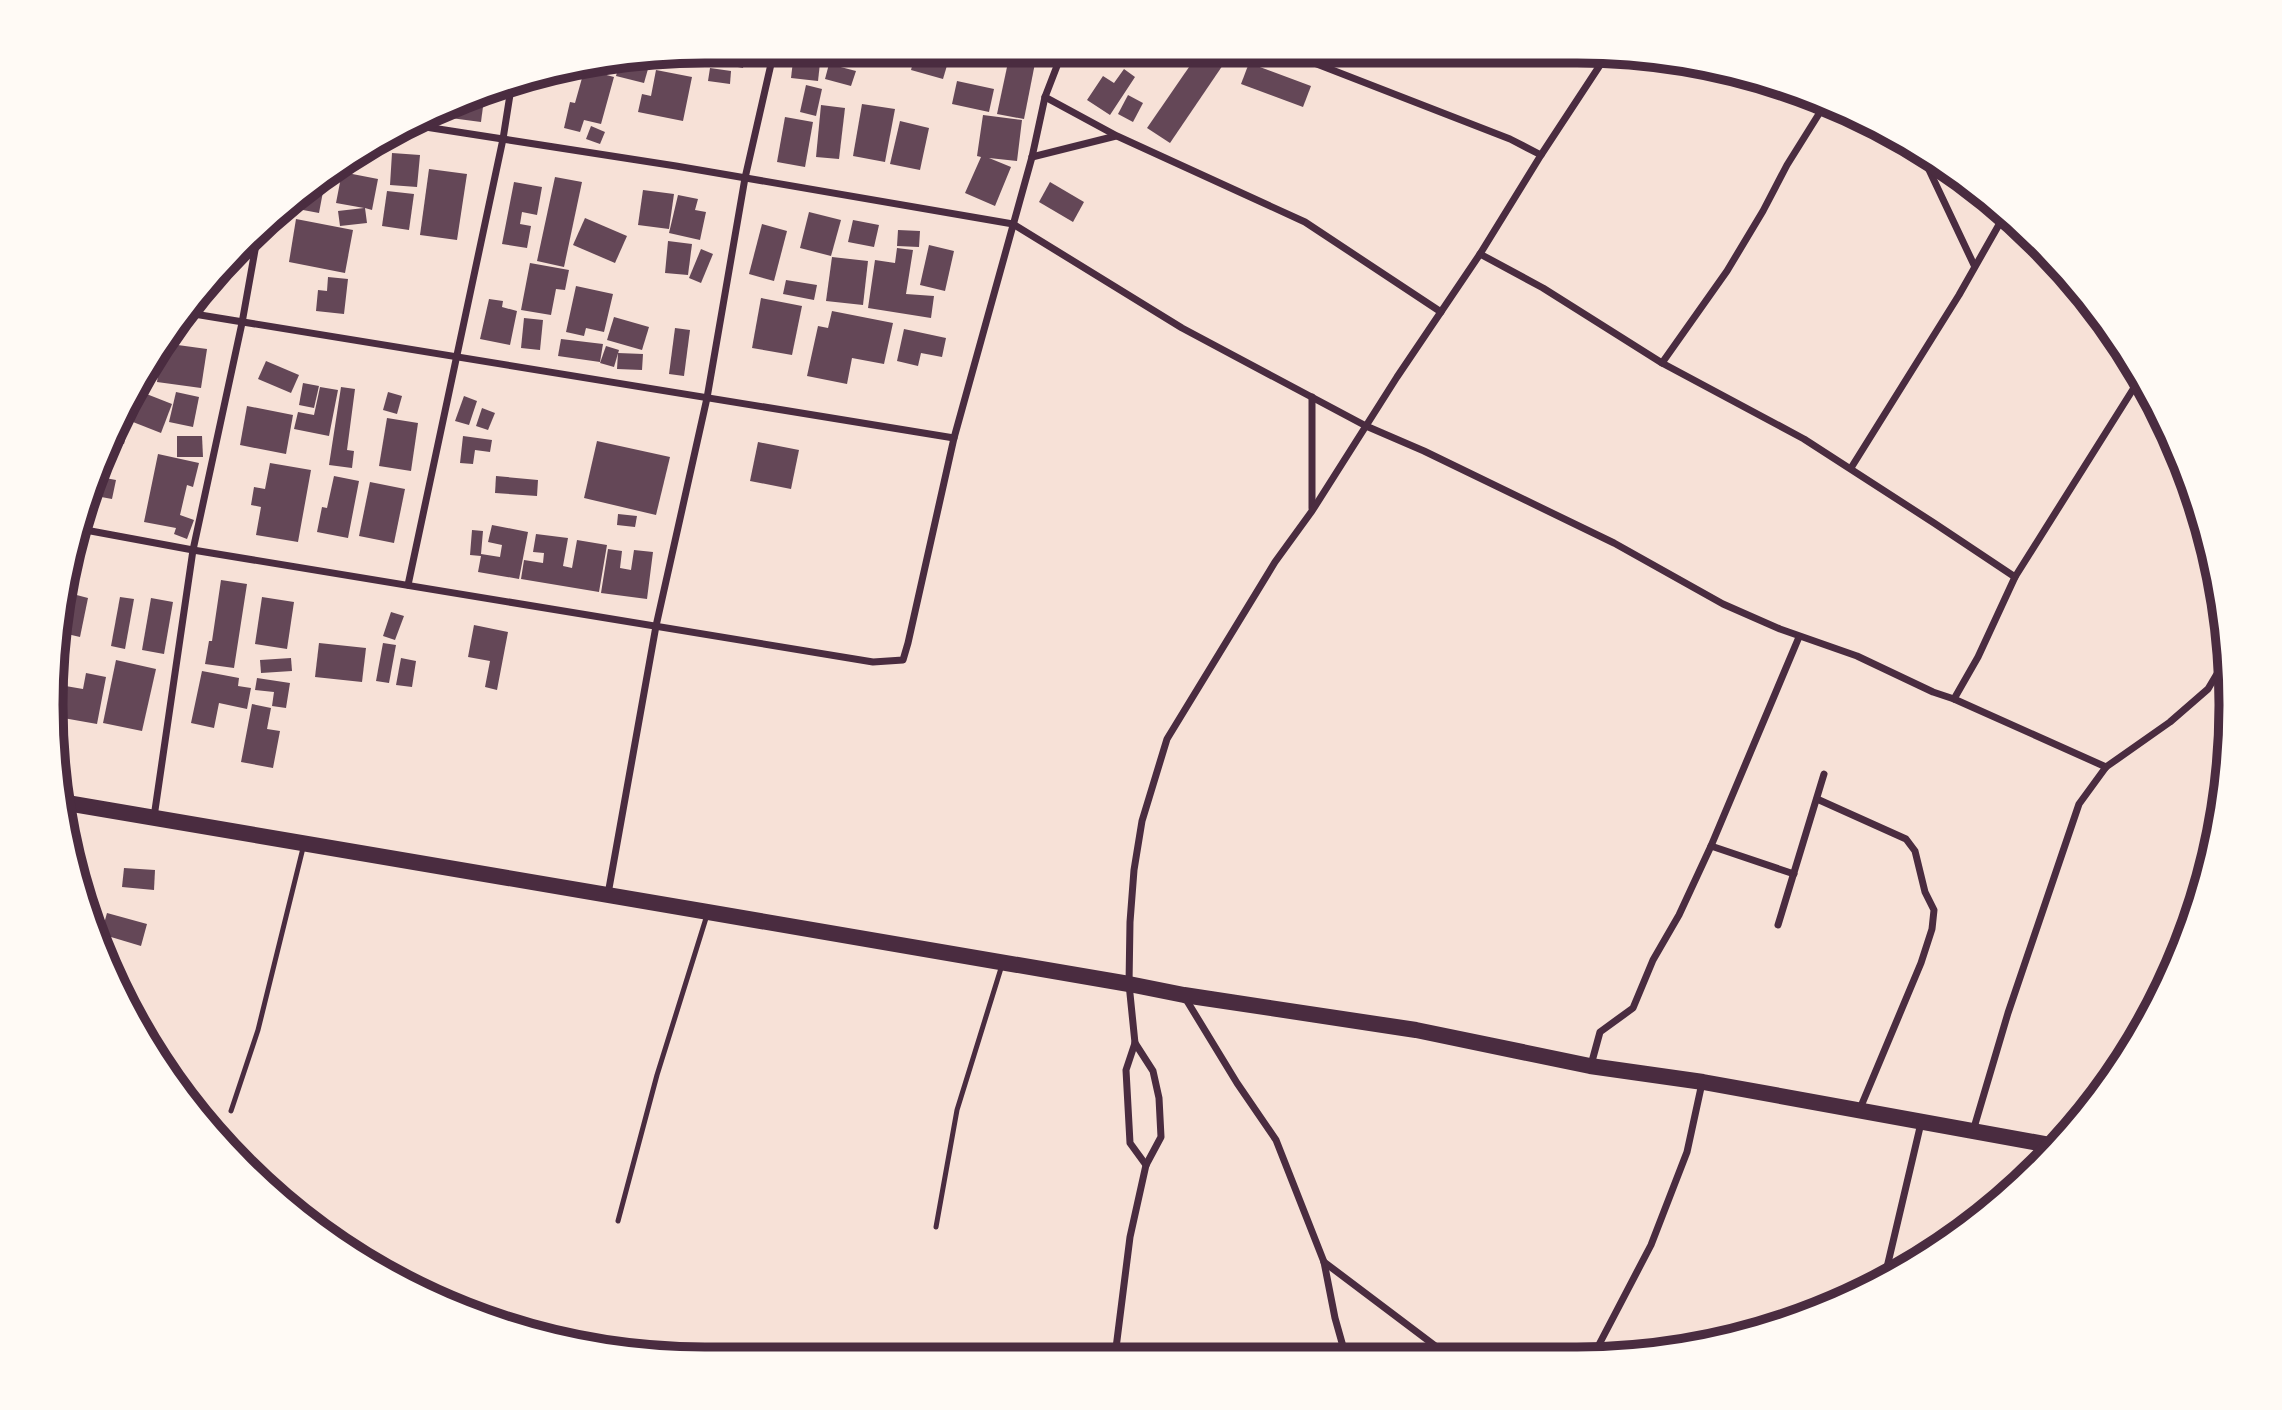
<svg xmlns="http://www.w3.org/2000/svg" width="2282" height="1410" font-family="Raleway,sans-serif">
  <rect width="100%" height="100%" fill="#f7e1d7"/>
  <g fill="#644757">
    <path d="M714,51H746L743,68L711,62Z"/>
    <path d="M700,52L697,63L673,56Z"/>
    <path d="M916,52H951L943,79L911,70Z"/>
    <path d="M1010,53H1037L1024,119L997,114Z"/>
    <path d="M1198,54H1219L1227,59L1170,143L1147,128Z"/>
    <path d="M644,61L650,62L644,83L616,76L619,65Z"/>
    <path d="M793,61L820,63L818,81L791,78Z"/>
    <path d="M1249,63L1311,86L1303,107L1241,84Z"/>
    <path d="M829,64L856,71L851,86L825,79Z"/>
    <path d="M710,68L731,71L730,84L708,81Z"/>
    <path d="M1124,69L1135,77L1110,115L1087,100L1103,76L1114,83Z"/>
    <path d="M588,70L614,77L601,124L584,120L580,132L564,128L570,102L575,103L584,71Z"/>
    <path d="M656,70L692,77L683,121L638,112L642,94L651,96Z"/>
    <path d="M957,81L994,89L989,112L952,104Z"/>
    <path d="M806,85L822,89L816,116L800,112Z"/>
    <path d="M485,91L481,122L443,117L444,113Z"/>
    <path d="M1128,95L1143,103L1133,122L1118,114Z"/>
    <path d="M862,104L895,109L885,162L853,156Z"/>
    <path d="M821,105L845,108L839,159L816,157Z"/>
    <path d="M983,115L1022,120L1017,161L989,158L1011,167L995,206L965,193L981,157L977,156Z"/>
    <path d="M785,117L813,122L805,167L777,162Z"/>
    <path d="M900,121L929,128L920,170L890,164Z"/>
    <path d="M591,126L605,132L600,144L586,139Z"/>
    <path d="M392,153L420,155L417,187L390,185Z"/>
    <path d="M429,169L467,174L457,240L420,235Z"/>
    <path d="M342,172L378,179L372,210L365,208L367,223L340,226L338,211L364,208L336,203Z"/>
    <path d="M326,176L319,213L287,207L307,186Z"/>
    <path d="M555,177L582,182L564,267L537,261Z"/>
    <path d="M514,182L542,187L537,215L522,212L520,224L531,226L527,248L502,244Z"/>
    <path d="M1050,182L1084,202L1073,222L1039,202Z"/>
    <path d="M643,190L674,194L669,229L638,225Z"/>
    <path d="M387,191L414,194L409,230L382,226Z"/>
    <path d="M678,195L698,199L695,210L706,212L700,240L669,233Z"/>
    <path d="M809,212L841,220L831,256L800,248Z"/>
    <path d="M585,218L627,236L615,263L573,245Z"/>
    <path d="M296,219L353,230L345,273L289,262Z"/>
    <path d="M853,220L879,225L874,247L848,242Z"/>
    <path d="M762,224L787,231L774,281L749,274Z"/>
    <path d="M898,230L920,231L919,247L897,246Z"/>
    <path d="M668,241L692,244L688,275L665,273Z"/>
    <path d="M929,245L954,251L945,291L920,285Z"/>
    <path d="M897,248L913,250L906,294L934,296L931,318L868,308L875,260L895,263Z"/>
    <path d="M701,249L713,254L701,283L689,278Z"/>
    <path d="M832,257L868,261L863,305L826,301Z"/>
    <path d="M530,263L569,270L565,290L556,289L551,315L521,310Z"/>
    <path d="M328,277L348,279L344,314L316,311L318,290L327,291Z"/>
    <path d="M786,280L817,285L814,300L783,294Z"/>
    <path d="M576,286L613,294L604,332L586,328L584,336L566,332Z"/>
    <path d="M761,298L802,306L792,355L752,348Z"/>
    <path d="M489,299L503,301L502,307L517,311L510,345L480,339Z"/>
    <path d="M832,311L893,323L884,364L852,358L847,384L807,376L818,326L828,328Z"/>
    <path d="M614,317L649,327L642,350L607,340Z"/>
    <path d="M524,318L543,320L540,350L521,348Z"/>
    <path d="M675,328L690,330L684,376L669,374Z"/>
    <path d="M904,329L946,338L942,357L921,353L918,366L897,361Z"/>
    <path d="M561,339L603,344L600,362L558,356Z"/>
    <path d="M163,343L207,349L201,388L157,382Z"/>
    <path d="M606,346L619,350L614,367L600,363Z"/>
    <path d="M159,347L153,381L143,379Z"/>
    <path d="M618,353L643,354L642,370L617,369Z"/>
    <path d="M266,361L299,375L291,393L258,379Z"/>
    <path d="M303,383L319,386L314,408L299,405Z"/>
    <path d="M320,387L338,390L329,436L294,429L298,412L314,415Z"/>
    <path d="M341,387L355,389L347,450L354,451L352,468L329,465Z"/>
    <path d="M176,392L199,397L193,427L169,422Z"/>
    <path d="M388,392L402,396L397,414L383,410Z"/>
    <path d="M144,393L172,404L161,433L133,422Z"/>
    <path d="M464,396L477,401L469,425L455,421Z"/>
    <path d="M247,406L293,415L286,454L240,445Z"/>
    <path d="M482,408L495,413L488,430L476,426Z"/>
    <path d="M387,418L418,423L411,471L379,466Z"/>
    <path d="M118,430L127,432L124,444L112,441Z"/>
    <path d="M177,436H202L203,457H177Z"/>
    <path d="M463,436L492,440L490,452L475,450L473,464L460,463Z"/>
    <path d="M597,441L670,457L656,515L584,498Z"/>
    <path d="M758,442L799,450L791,489L750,481Z"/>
    <path d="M158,454L199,463L193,487L187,485L180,515L194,520L187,539L174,534L176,528L144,522Z"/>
    <path d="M270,463L311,470L298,542L256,535L261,507L251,505L254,487L265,489Z"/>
    <path d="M334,476L359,481L348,538L317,532L322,507L327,508Z"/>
    <path d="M496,476L538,480L537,496L495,493Z"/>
    <path d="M100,477L116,480L112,499L96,496L94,513L83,512L85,495H89L86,494L94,478L98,480L92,496H96Z"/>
    <path d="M370,482L405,489L394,543L359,536Z"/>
    <path d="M618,514L637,516L635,527L617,525Z"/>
    <path d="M492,525L528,532L519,579L478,572L481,556L470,555L472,530L483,531L481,554L500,557L502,545L488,542Z"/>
    <path d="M536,534L568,538L563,566L572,568L577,540L607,545L599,592L521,579L524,560L543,563L544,553L533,552Z"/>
    <path d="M608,549L622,551L620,568L631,570L634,550L653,552L647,599L601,593Z"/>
    <path d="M221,580L247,584L234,668L205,664L209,641H212Z"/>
    <path d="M69,593L88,598L80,637L63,633Z"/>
    <path d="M120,597L134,599L125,649L111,646Z"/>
    <path d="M262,597L294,602L287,649L255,644Z"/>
    <path d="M151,598L173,602L164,654L142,650Z"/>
    <path d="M391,612L404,616L395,640L383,636Z"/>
    <path d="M474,625L508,632L497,690L485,687L490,661L468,657Z"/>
    <path d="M319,643L366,648L362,682L315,677Z"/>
    <path d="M383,643L396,645L389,683L376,681Z"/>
    <path d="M291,658L292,671L261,673L260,660Z"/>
    <path d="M401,658L416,661L412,687L396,685Z"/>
    <path d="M116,660L156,669L142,731L103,723Z"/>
    <path d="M202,671L239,678L238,686L251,688L247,709L219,703L214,728L191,723Z"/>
    <path d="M86,673L106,677L97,724L52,716L51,705L54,684L83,689Z"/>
    <path d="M257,678L290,683L286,708L272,706L274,692L255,690Z"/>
    <path d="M252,704L271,708L267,729L280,731L273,768L241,762Z"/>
    <path d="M124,868L155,870L154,890L122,887Z"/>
    <path d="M107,913L147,924L141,946L101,934Z"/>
  </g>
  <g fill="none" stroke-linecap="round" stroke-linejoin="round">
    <g stroke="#4a2c40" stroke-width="5">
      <path d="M231,1111L258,1030L304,844"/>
      <path d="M618,1221L657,1075L707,915"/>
      <path d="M936,1227L957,1110L1002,965"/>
    </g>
    <g stroke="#4a2c40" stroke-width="7">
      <path d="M1291,54L1510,139L1541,155"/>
      <path d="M1045,97L1117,136L1305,222L1441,312"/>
      <path d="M419,126L676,166L1013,224L1182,328L1366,426L1424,451L1614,543L1723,604L1780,629L1857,656L1933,692L1954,699L2106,767"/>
      <path d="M1922,155L1974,265"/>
      <path d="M1032,157L1116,136"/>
      <path d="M1480,254L1543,288L1662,363L1804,439L1934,523L2015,577"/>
      <path d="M188,313L954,438"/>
      <path d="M1662,363L1727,271L1763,211L1787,165L1827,101"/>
      <path d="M1312,397V508"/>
      <path d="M1851,468L1959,295L2005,214"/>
      <path d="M80,529L193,550L873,662L903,660L908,643L954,438L1032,157L1045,97L1062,53"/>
      <path d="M408,585L503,139L512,82"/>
      <path d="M1954,699L1978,657L2015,577L2142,375"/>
      <path d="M1817,799L1906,839L1915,851L1925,892L1934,910L1932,929L1921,963L1859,1111"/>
      <path d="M154,817L193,550L242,323L257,239"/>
      <path d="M1711,846L1794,874"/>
      <path d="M608,894L656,626L707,398L745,178L774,51"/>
      <path d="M1778,925L1824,774"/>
      <path d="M1184,996L1237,1083L1276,1140L1324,1262L1335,1318L1346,1357"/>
      <path d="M1591,1065L1600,1032L1633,1008L1653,960L1679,915L1711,846L1799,637"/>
      <path d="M1973,1131L2008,1013L2079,804L2106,767L2170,722L2208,689L2227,657"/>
      <path d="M1146,1165L1130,1143L1126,1070L1135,1043L1129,984L1130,922L1134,870L1142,821L1167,739L1275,562L1312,511L1397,377L1480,254L1541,155L1606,56"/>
      <path d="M1324,1262L1450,1357"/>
      <path d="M1884,1280L1921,1123"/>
      <path d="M1115,1356L1130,1237L1146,1165L1161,1137L1159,1098L1153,1071L1135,1043"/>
      <path d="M1592,1358L1651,1245L1687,1152L1702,1083"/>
    </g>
    <path stroke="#4a2c40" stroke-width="16" d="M67,803C421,862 775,924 1129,984L1184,995L1416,1030L1590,1066L1703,1082L2056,1146"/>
  </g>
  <path d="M0 0H2282V1410H0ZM705 63H1577A642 642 0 0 1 2219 705V705A642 642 0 0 1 1577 1347H705A642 642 0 0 1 63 705V705A642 642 0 0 1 705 63Z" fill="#fffaf5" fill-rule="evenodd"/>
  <path fill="none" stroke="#4a2c40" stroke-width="9" d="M705 63H1577A642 642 0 0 1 2219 705V705A642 642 0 0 1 1577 1347H705A642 642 0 0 1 63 705V705A642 642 0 0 1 705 63Z"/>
</svg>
